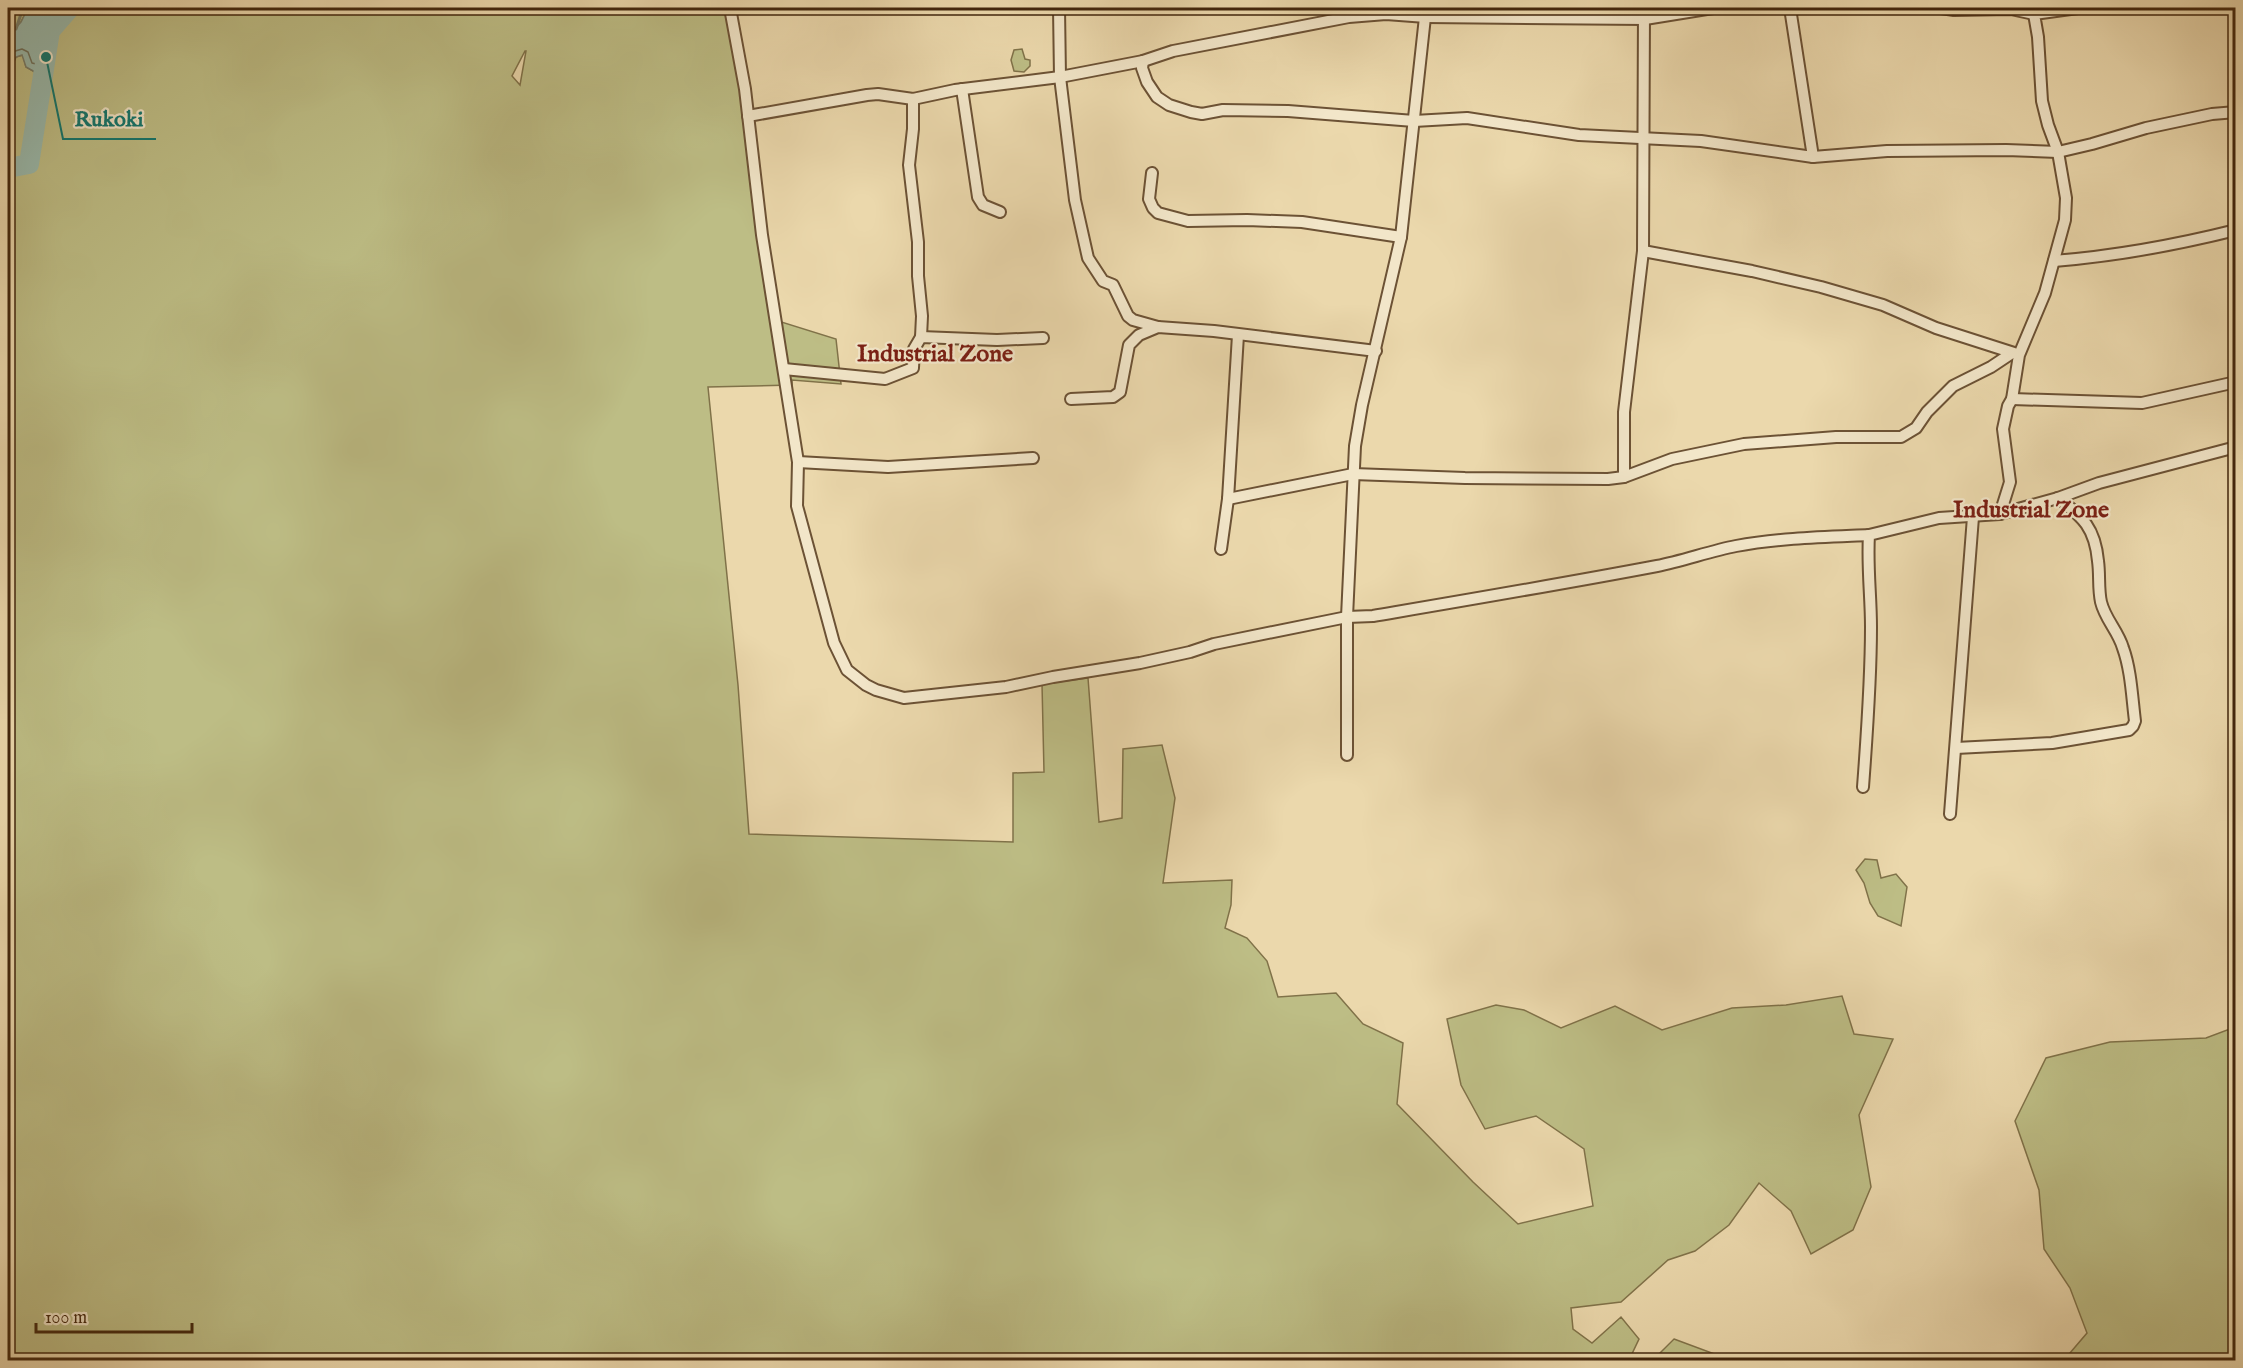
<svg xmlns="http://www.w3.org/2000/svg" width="2243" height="1368" font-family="'IM FELL English',serif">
  <rect width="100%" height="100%" fill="#ebd8ac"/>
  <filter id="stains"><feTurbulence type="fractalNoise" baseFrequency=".00333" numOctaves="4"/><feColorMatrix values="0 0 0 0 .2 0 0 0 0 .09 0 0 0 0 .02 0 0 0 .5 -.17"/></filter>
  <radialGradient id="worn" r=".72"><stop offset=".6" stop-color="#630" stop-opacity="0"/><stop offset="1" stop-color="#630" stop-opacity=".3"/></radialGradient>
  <g fill="#bdbd85" stroke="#807249" stroke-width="1.5" fill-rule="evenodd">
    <path d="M8,8H34L27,10L21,22L8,36Z"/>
    <path d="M68,8H729L778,321L836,339L841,384L792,380V385L708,387L738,685L749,834L1013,842V773L1044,772L1042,684L1088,678L1099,822L1122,818L1123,749L1162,745L1175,798L1163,883L1232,880L1231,905L1225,928L1247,938L1267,961L1278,997L1336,993L1363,1024L1403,1043L1397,1104L1473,1182L1518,1224L1593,1206L1584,1149L1536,1116L1485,1129L1461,1085L1447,1019L1496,1005L1524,1010L1561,1028L1615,1006L1662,1030L1732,1008L1786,1005L1842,996L1854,1034L1893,1039L1859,1115L1871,1187L1853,1230L1811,1254L1791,1211L1759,1183L1729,1225L1695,1251L1668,1260L1621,1302L1571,1308L1573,1329L1592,1343L1621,1317L1639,1339L1629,1360H8V75L16,57L23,55L26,67L35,72L46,57L50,31ZM525,51H526L520,85L512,76Z"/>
    <path d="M1022,49L1025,59L1030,60V66L1024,72L1014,71L1011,60L1014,50Z"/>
    <path d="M1865,859L1877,860L1881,878L1896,874L1907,887L1901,926L1878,916L1870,903L1864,883L1856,870Z"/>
    <path d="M2235,1027V1360H2064L2087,1333L2070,1288L2044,1249L2039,1190L2015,1121L2046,1058L2110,1042L2206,1038Z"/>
    <path d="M1674,1339L1728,1359V1360H1653Z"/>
  </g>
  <path fill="#98b9ac" stroke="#767e6c" stroke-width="1.5" d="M34,8H68L50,31L46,56L52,51L47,71L41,68L35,72L26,67L22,55L16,57L8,75V36L21,22L27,10Z"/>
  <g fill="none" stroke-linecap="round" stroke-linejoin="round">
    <path stroke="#6d705c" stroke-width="1.5" d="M8,61L12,52L22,49L28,52L32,63L36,64L42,62L40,52L44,29L61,8"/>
    <path stroke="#767e6c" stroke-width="3" d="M16,29L23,8"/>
    <path stroke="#98b9ac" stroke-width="20" d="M8,168L29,164L50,31L70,8"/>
    <g stroke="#6c5235" stroke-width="14">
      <g id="minor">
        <path d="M730,8L745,89L762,235L798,462L797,506L834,643L847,670L866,685L876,690L904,698L1006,687L1053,677L1140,663L1190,652L1214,644L1347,617L1373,616C1467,600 1562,584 1657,566C1683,561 1710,551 1736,546C1779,538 1825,537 1869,535"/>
        <path d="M1059,8L1060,77L1075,200L1088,258L1103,281L1113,285L1128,316L1133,320L1158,327"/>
        <path d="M1790,8L1813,157"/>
        <path d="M1941,8L1954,10L2011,9L2034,14"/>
        <path d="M1143,61L1142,68L1147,82L1157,97L1169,105L1191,112L1202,114L1223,110L1288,111L1414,121L1467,118L1579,135L1701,141L1813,157L1887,151L2006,150L2058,152L2092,144L2146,128L2212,114L2236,112"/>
        <path d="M962,89L978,197L983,205L1000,212"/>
        <path d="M913,99V129L909,165L918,242V276L922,316L921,337"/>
        <path d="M748,116L867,95L878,94L913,99L955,90L1060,77L1143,61L1173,51L1349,17L1386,14L1426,17L1645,19L1713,8"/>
        <path d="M1152,173L1149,199L1153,208L1158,213L1188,221L1247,220L1302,222L1401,237"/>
        <path d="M1643,251L1752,271L1821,287L1883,305L1936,328L2014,353"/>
        <path d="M2054,261C2115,256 2176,245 2236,230"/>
        <path d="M2236,367V368"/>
        <path d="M784,369L885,379L913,368L914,349L921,337L997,340L1043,338"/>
        <path d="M1071,399L1113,397L1120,392L1129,345L1139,335L1158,327L1214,331L1376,351"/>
        <path d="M2012,399L2142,403L2236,382"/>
        <path d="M798,462L888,467L1033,458"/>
        <path d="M1624,477V412L1643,251L1644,8"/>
        <path d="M1228,499L1353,474L1465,478L1608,479L1624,477L1672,459L1744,444L1836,437H1901L1916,428L1927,412L1953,386L1991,367L2012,353"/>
        <path d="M2000,514L2010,482L2003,429L2008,406L2012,399L2019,355L2045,293L2065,220L2066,198L2058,152L2048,125L2042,101L2038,37L2034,14L2078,8"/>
        <path d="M1221,549L1228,499L1238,335"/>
        <path d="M1956,748L2052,743L2129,730L2133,726L2135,721C2132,697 2131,670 2123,648C2118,631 2105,619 2101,602C2098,588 2100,575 2098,561C2095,528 2083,517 2058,498"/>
        <path d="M1347,755V617L1355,446L1362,405L1401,237L1426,8"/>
        <path d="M1863,787C1867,734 1871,680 1871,627C1871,596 1867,566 1869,535L1939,518L2000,514L2058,498L2099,483L2236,447"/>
        <path d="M1950,814L1973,517"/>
      </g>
    </g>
    <use href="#minor" stroke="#f2e6c9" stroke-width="10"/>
  </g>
  <g text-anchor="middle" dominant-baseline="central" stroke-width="4.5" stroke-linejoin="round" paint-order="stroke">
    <g font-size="24" font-weight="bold" fill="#7a1f14" stroke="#f2e6c9">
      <text x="935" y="354">Industrial Zone</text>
      <text x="2031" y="510">Industrial Zone</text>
    </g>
  </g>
  <path fill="none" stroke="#0f766e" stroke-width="2" d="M46 57L63 139H156"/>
  <circle fill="#0f766e" stroke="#f2e6c9" stroke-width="2" cx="46" cy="57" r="6"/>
  <g font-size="22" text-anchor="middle" font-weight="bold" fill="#0f766e" stroke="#f2e6c9" stroke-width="4.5" stroke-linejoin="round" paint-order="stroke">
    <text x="109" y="126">Rukoki</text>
  </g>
  <rect width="2243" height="1368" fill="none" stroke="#ebd8ac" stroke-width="30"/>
  <rect x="9" y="9" width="2225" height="1350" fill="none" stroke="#42260d" stroke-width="3"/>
  <rect x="15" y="15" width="2213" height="1338" fill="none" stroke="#42260d" stroke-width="1.5"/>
  <path d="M36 1323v9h156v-9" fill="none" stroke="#42260d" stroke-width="3"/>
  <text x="45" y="1323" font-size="18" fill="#42260d" stroke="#f2e6c9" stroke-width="4.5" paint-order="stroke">100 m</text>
  <rect width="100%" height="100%" filter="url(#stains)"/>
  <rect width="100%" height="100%" fill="url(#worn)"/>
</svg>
